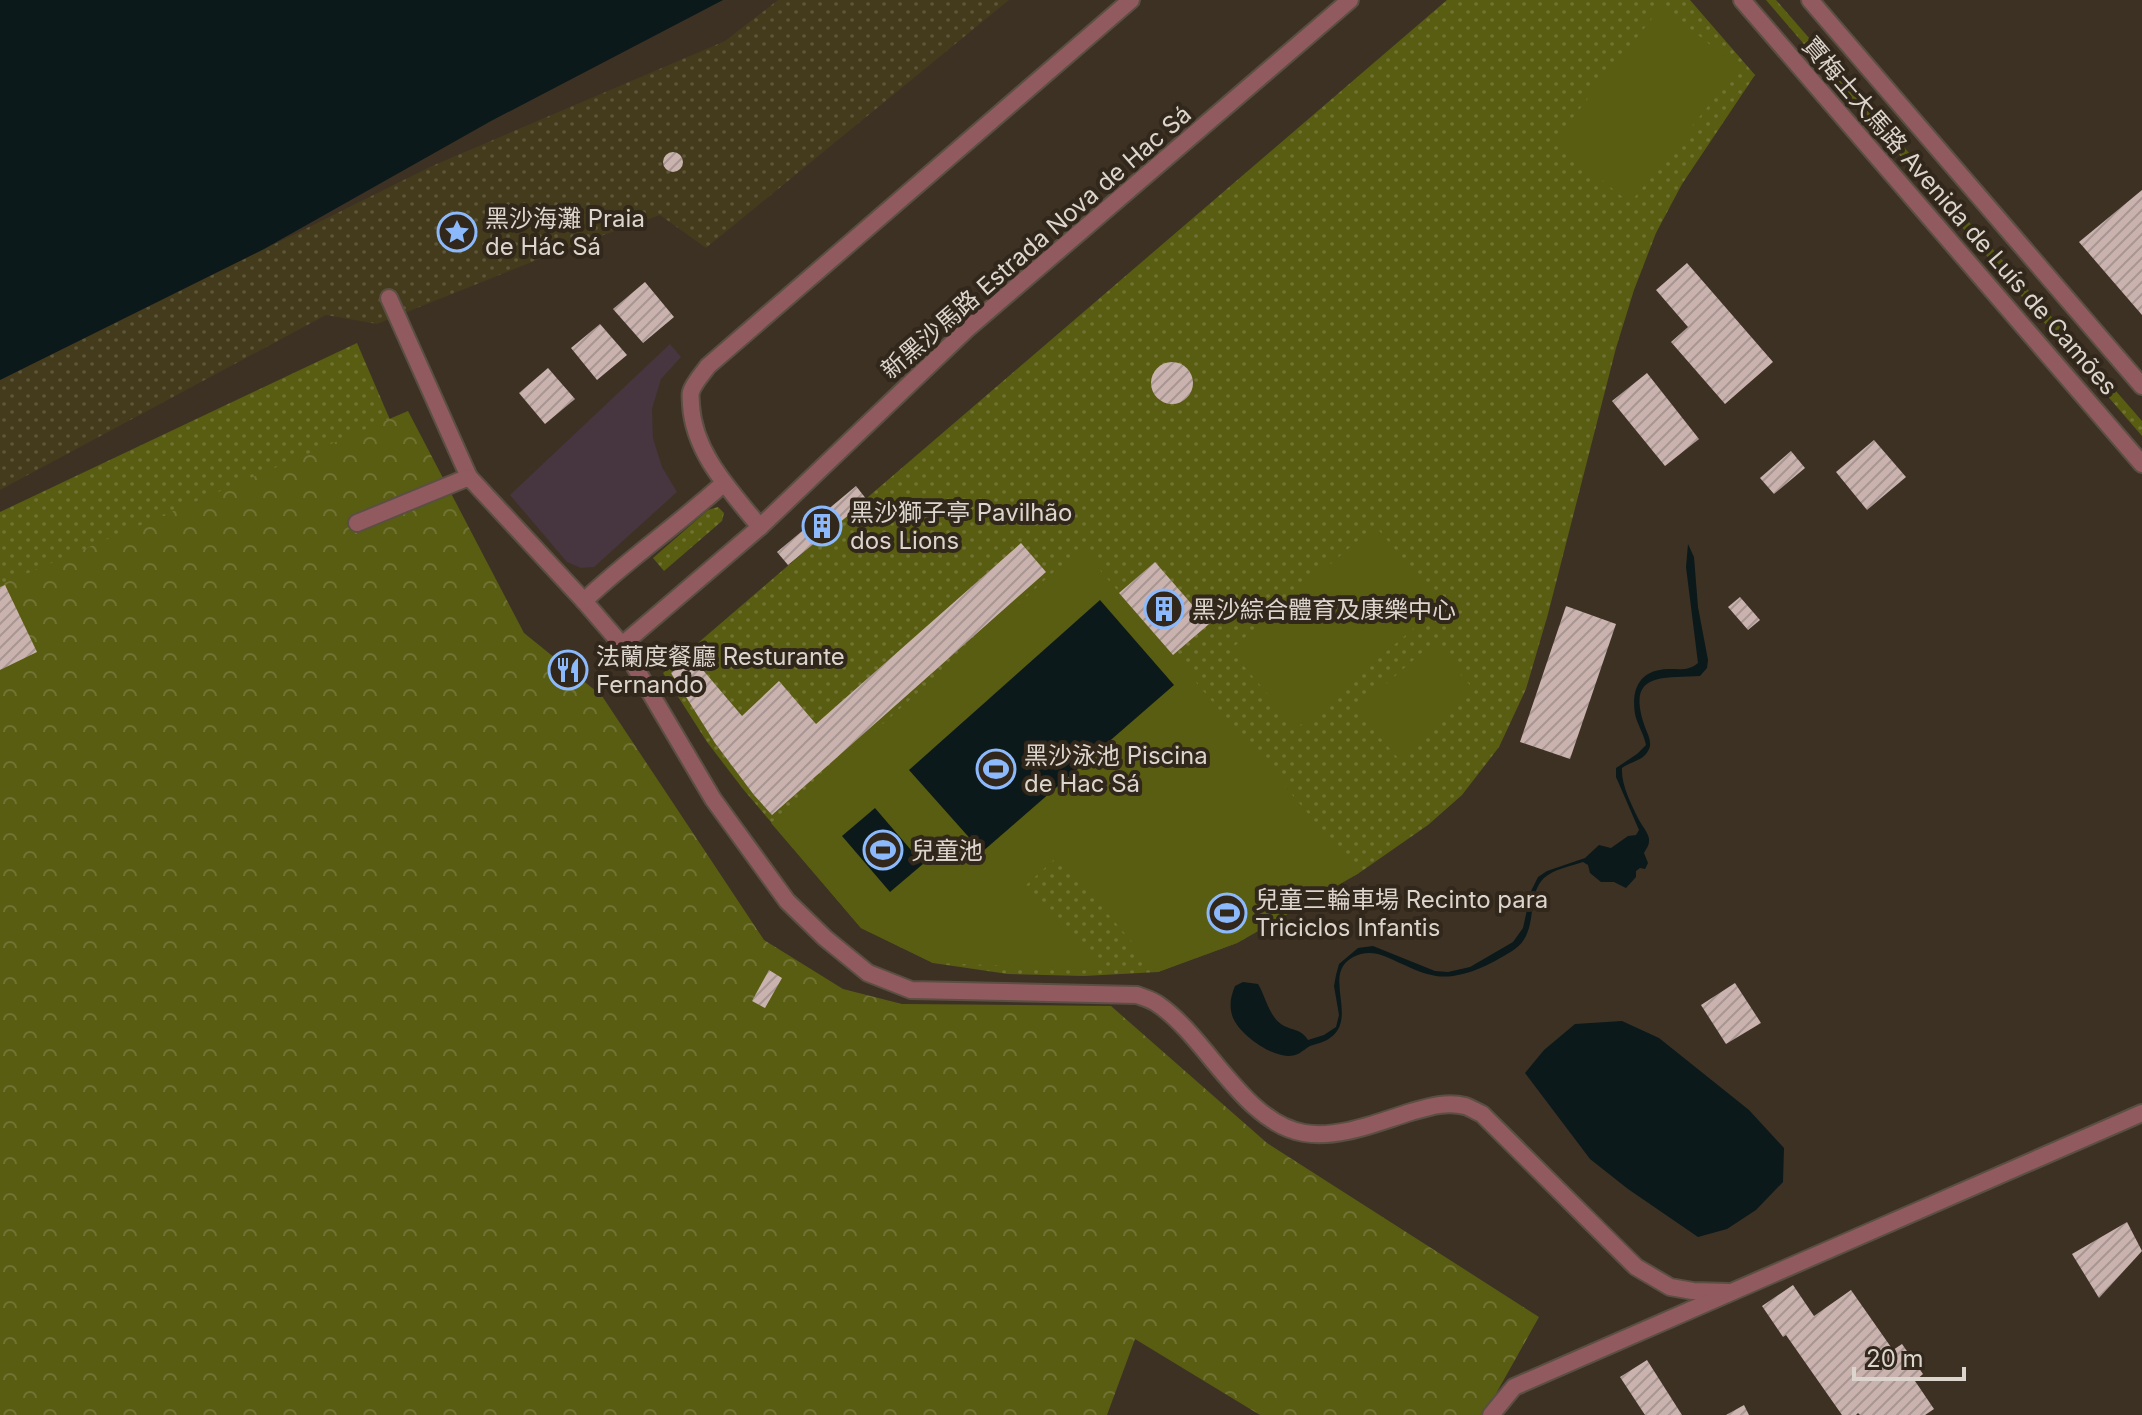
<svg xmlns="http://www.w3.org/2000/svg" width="2142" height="1415" font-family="Inter,'Noto Sans SC',sans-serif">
  <defs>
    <pattern id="grass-dots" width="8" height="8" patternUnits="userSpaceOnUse" patternTransform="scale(2)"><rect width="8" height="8" fill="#595d12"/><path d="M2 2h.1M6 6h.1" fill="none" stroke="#707333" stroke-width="1.8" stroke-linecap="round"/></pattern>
    <pattern id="forest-crowns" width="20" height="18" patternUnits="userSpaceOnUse" patternTransform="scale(2)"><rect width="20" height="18" fill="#595d12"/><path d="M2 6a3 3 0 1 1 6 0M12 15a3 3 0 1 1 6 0" fill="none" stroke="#707333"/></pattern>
    <pattern id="sand-dots" width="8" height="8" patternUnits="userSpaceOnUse" patternTransform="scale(2)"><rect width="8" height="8" fill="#433b1b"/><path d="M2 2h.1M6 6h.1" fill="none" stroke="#5e563b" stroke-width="1.8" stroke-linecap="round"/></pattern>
    <pattern id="building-hatch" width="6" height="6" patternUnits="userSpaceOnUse" patternTransform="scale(2)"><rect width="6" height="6" fill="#cab3af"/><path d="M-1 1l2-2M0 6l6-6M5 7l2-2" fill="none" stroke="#a89693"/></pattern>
  </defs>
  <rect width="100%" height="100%" fill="#3d3124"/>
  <path fill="#47353f" d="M670,344L681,357L661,379L652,409L653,438L662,467L677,492L594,567L581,568L567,562L510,495Z"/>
  <g fill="url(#grass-dots)">
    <path d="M1447,0H1690L1755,75L1682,184L1656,233L1634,290L1616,348L1548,614L1526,689L1499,747L1462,795L1428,825L1359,873L1237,943L1158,972L1084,976L1008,974L933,963L861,928L743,789L707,742L663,673Z"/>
    <path d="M1766,0H1776L2142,421V436Z"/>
    <path d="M357,343L443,543L0,814V512Z"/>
    <path d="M718,507L724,513L722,521L664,571L653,558L708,510Z"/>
  </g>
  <path fill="url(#forest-crowns)" d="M408,411L524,633L602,696L764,940L843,989L902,1004L1111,1006L1267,1143L1539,1317L1484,1415H1260L1135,1339L1107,1415H0V585Z"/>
  <path fill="url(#sand-dots)" d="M778,0H1009L706,248L660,215L567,248L377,324L326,315L0,490V380L432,166L725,41Z"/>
  <g fill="#595d12">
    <path d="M1662,6L1739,68L1630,203L1554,141Z"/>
    <path d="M1375,526L1442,604L1297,728L1230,650Z"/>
    <path d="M1081,548L1359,873L1237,943L1158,972L1058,856L1025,886L1099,969L933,963L861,928L771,823Z"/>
    <path d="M1433,643L1475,691L1398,758L1356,710Z"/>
  </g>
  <g fill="#0b191b">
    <path d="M0,0H723L491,121L264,249L0,380Z"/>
    <path d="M1688,544L1694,557L1698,607L1708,660L1707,668L1700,676C1659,678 1626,673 1645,727C1648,735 1653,743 1648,751C1644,760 1630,762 1622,768C1621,784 1631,804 1638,818C1641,825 1650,834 1649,841C1649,846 1646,849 1644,853L1648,863L1645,869L1640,868L1636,871V877L1626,888L1614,882H1601L1590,873L1588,865L1583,862C1571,866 1554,869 1544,878C1525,896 1540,931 1515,949C1494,963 1462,980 1436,976C1424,974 1413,969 1402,964C1389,958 1376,950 1361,954C1314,968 1364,1019 1327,1040C1321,1043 1315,1044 1310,1046C1302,1051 1298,1056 1288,1056C1270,1056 1237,1033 1232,1015C1229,1004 1231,996 1235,986L1243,982L1258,984C1265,995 1269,1016 1281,1024C1291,1031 1301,1028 1308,1040L1324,1035L1336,1027L1339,1015L1334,986L1336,975L1339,964L1358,948L1373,946L1435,971L1448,972L1470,967L1513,942L1523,928L1531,891L1538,877L1547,871L1585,858L1599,845L1611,848L1628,836L1636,835L1639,830L1616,777V768L1637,754L1646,745C1644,734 1637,724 1635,714C1631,688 1640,670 1668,669C1680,669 1689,671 1698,663L1686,567Z"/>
    <path d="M1100,600L1174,685L982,852L909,770Z"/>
    <path d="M875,808L923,864L890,892L842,836Z"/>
    <path d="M1622,1021L1659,1038L1749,1110L1784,1148L1783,1182L1756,1210L1727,1229L1698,1237L1628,1189L1590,1159L1525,1073L1544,1050L1575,1024Z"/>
  </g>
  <g fill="url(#building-hatch)">
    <circle cx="673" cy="162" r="10"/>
    <path d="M2142,190V315L2079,242Z"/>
    <path d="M1687,263L1773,362L1725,404L1671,342L1688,327L1656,290Z"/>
    <path d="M645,282L674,317L643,343L613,309Z"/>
    <path d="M600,324L627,355L597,380L571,348Z"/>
    <circle cx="1172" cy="383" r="21"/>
    <path d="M548,368L575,399L545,424L519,393Z"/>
    <path d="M1647,373L1699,439L1665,466L1612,401Z"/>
    <path d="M1874,440L1906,477L1867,510L1836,472Z"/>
    <path d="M1791,451L1805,468L1774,494L1760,478Z"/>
    <path d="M856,486L867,500L788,565L777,552Z"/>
    <path d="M1021,543L1046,572L772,815L754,795L715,743L671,673L691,656L742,716L779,681L816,724Z"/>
    <path d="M1155,562L1209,624L1173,655L1119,593Z"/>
    <path d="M5,585L37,652L0,670V587Z"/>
    <path d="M1740,597L1760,620L1748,630L1728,607Z"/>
    <path d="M1566,606L1616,624L1570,759L1520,742Z"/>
    <path d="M769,970L782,978L765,1008L752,1001Z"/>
    <path d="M1735,983L1761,1023L1726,1044L1701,1005Z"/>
    <path d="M2127,1222L2142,1251L2099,1298L2072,1254Z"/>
    <path d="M1793,1285L1814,1316L1851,1290L1893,1350L1902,1344L1923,1374L1915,1381L1934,1409L1925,1415H1860L1858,1413L1856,1415H1842L1786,1335L1783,1337L1762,1306Z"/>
    <path d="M1647,1360L1682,1415H1645L1620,1377Z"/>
    <path d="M1744,1405L1749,1415H1726Z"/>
  </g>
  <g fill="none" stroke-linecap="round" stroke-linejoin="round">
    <g stroke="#5a4f42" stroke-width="20">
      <path id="service" d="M389,298L469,477"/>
    </g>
    <g stroke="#5a4f42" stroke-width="20">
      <g id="minor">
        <path d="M1742,0L2142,464"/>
        <path d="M1810,0L2142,386"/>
        <path d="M357,523L469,477L584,601L622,645L713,799L787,901L825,938L868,973L911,990L1137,995C1145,998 1153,1000 1159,1005C1207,1038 1244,1123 1304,1133C1339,1139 1378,1122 1411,1112C1428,1107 1447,1101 1465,1106C1471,1108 1477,1112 1482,1114L1636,1267L1670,1287L1693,1291L1730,1292"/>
        <path d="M760,527C731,491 694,454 691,405C691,400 690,396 691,392C693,384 703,373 708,366L1131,0"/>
        <path d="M584,601C628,559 679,524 724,483"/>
        <path d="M622,645L760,527L966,330L1350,0"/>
        <path d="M1491,1415L1514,1387L2142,1113"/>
      </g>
    </g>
    <use href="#service" stroke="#905a5f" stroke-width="16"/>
    <use href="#minor" stroke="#905a5f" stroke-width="16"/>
  </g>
  <defs>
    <g id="sight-ring" transform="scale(2)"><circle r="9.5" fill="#32271b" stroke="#8bb9fc" stroke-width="1.5"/><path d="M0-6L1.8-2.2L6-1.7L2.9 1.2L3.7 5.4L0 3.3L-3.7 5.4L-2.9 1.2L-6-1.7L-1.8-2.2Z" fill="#8bb9fc"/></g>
    <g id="building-ring" transform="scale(2)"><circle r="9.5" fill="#32271b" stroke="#8bb9fc" stroke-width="1.5"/><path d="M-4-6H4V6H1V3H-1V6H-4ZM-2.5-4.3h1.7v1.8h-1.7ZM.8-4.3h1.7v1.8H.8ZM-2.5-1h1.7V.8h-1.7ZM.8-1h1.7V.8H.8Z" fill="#8bb9fc"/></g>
    <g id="restaurant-ring" transform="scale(2)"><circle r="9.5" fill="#32271b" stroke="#8bb9fc" stroke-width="1.5"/><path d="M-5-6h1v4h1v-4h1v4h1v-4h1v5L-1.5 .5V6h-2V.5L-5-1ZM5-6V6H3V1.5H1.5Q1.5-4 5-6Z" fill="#8bb9fc"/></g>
    <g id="stadium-ring" transform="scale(2)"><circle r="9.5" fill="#32271b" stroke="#8bb9fc" stroke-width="1.5"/><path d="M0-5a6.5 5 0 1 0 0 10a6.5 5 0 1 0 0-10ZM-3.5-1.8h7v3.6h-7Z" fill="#8bb9fc"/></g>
  </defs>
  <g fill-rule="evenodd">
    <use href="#sight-ring" x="457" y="232"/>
    <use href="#building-ring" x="822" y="526"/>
    <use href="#building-ring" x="1164" y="609"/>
    <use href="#restaurant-ring" x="568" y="670"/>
    <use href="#stadium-ring" x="996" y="769"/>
    <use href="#stadium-ring" x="883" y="850"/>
    <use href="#stadium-ring" x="1227" y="913"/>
  </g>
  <g text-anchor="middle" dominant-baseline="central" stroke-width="8" stroke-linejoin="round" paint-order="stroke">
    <g font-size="24" fill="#dcd5cd" stroke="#32271b">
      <text transform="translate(1960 216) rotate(49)">賈梅士大馬路 Avenida de Luís de Camões</text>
      <text transform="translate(1036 242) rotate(-41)">新黑沙馬路 Estrada Nova de Hac Sá</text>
    </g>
    <g font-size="24" fill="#dcd5cd" stroke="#32271b" text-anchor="start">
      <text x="485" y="218">黑沙海灘 Praia<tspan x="485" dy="28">de Hác Sá</tspan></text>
      <text x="850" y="512">黑沙獅子亭 Pavilhão<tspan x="850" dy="28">dos Lions</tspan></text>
      <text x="1192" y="609">黑沙綜合體育及康樂中心</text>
      <text x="596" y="656">法蘭度餐廳 Resturante<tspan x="596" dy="28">Fernando</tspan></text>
      <text x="1024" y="755">黑沙泳池 Piscina<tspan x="1024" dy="28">de Hac Sá</tspan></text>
      <text x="911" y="850">兒童池</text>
      <text x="1255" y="899">兒童三輪車場 Recinto para<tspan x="1255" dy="28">Triciclos Infantis</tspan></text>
    </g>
  </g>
  <path d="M1854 1367v12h110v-12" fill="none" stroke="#dcd5cd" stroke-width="4"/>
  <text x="1866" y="1367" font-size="24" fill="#dcd5cd" stroke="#32271b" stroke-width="6" paint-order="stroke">20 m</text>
</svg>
